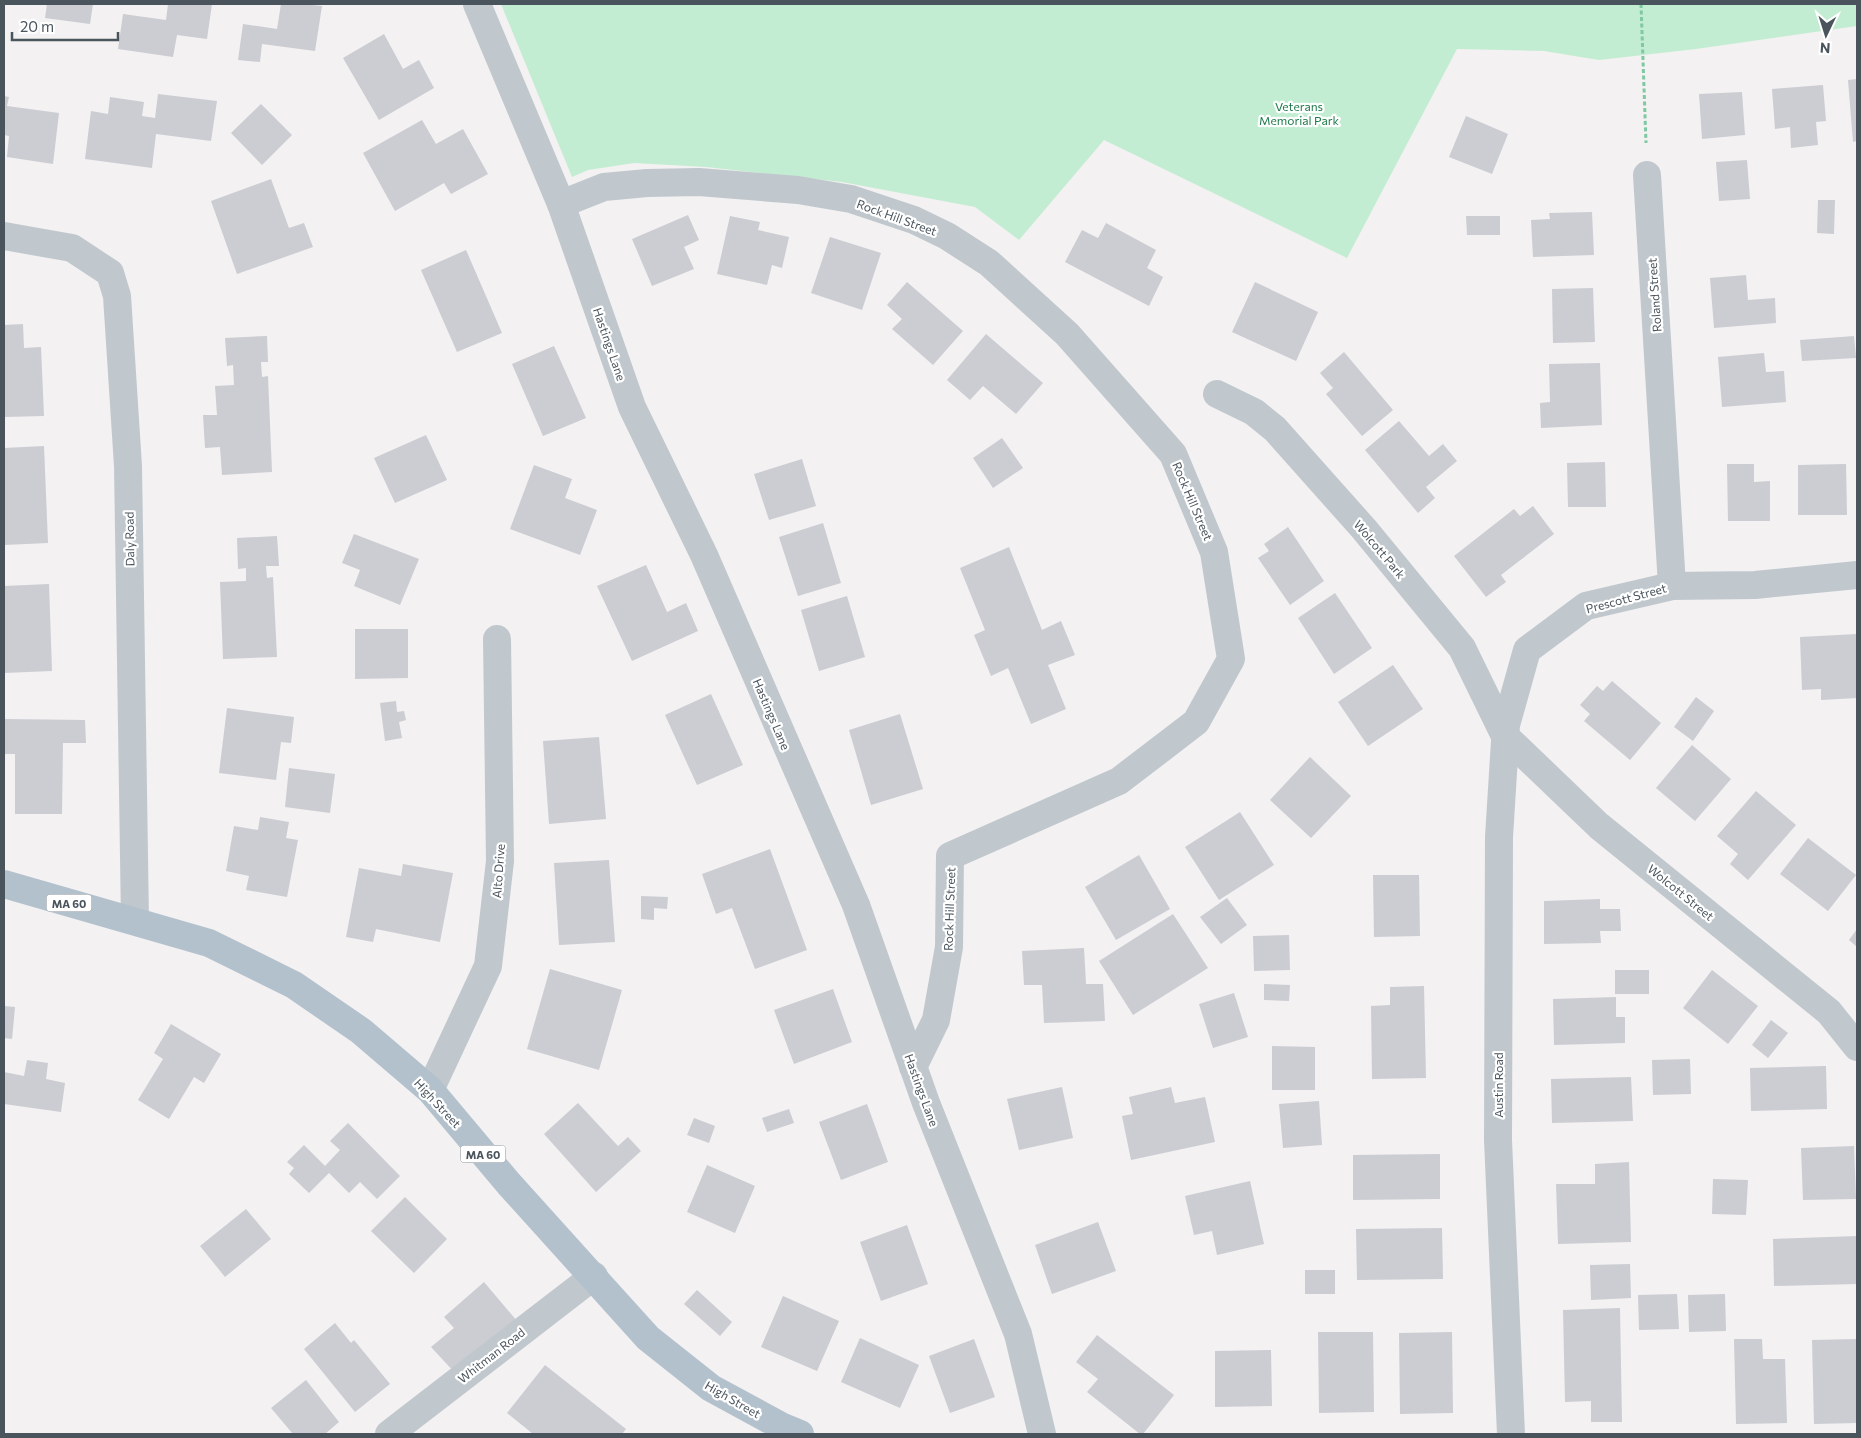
<svg xmlns="http://www.w3.org/2000/svg" width="1861" height="1438" font-family="Commissioner,sans-serif">
  <rect width="100%" height="100%" fill="#f3f1f1"/>
  <path fill="#c3edd2" d="M501,4H1857V26L1696,49L1599,60L1544,51L1457,49L1347,258L1104,140L1019,240L975,207L842,182L706,167L634,163L588,170L572,177Z"/>
  <g fill="#cbcdd3">
    <path d="M47,4H93L90,24L45,18Z"/>
    <path d="M168,4H212L207,39L177,35L173,57L118,49L123,14L166,20Z"/>
    <path d="M281,4H303L322,6L315,51L262,44L260,62L238,60L243,24L277,29Z"/>
    <path d="M384,34L403,69L419,60L434,88L379,120L343,58Z"/>
    <path d="M1857,79V141L1853,142L1848,80Z"/>
    <path d="M1823,85L1826,121L1816,122L1818,145L1791,148L1790,127L1775,129L1772,89Z"/>
    <path d="M1742,92L1745,135L1702,139L1699,94Z"/>
    <path d="M158,94L217,101L211,141L156,134L152,168L85,159L91,111L108,114L110,97L144,102L142,116L155,118Z"/>
    <path d="M4,96L9,97L7,106L59,113L53,164L7,157L9,136L4,135Z"/>
    <path d="M261,104L292,135L262,165L231,133Z"/>
    <path d="M1466,116L1508,134L1492,174L1449,157Z"/>
    <path d="M422,120L436,144L463,129L488,174L451,194L444,183L395,211L363,153Z"/>
    <path d="M1747,160L1750,199L1719,201L1716,162Z"/>
    <path d="M271,179L289,228L304,223L313,247L237,274L211,201Z"/>
    <path d="M1818,200H1835L1834,234L1817,233Z"/>
    <path d="M1592,212L1594,255L1533,257L1531,220L1550,219L1549,213Z"/>
    <path d="M688,215L699,240L684,247L694,269L652,286L632,239Z"/>
    <path d="M730,216L760,222L758,230L789,237L782,268L772,265L767,285L717,274Z"/>
    <path d="M1466,216H1500V235H1467Z"/>
    <path d="M1106,223L1156,250L1147,268L1163,277L1149,306L1065,262L1082,230L1098,238Z"/>
    <path d="M830,237L881,253L862,310L811,293Z"/>
    <path d="M466,250L502,333L457,352L421,270Z"/>
    <path d="M1746,275L1748,300L1775,298L1776,323L1714,328L1710,278Z"/>
    <path d="M907,282L963,331L933,365L892,329L902,319L887,305Z"/>
    <path d="M1255,282L1318,312L1296,361L1232,332Z"/>
    <path d="M1593,288L1595,342L1553,343L1552,289Z"/>
    <path d="M23,324L24,348L41,347L44,416L4,417V325Z"/>
    <path d="M986,334L1043,383L1016,414L983,386L970,400L947,380Z"/>
    <path d="M267,336L268,362H261L262,377L268,376L272,472L222,475L220,447L205,448L203,415H217L215,386L234,385L233,365L227,366L225,338Z"/>
    <path d="M1854,336L1856,358L1802,361L1800,340Z"/>
    <path d="M554,346L586,418L543,436L512,364Z"/>
    <path d="M1344,352L1393,410L1362,436L1326,394L1333,388L1320,373Z"/>
    <path d="M1764,353L1766,372L1784,371L1786,402L1722,407L1718,357Z"/>
    <path d="M1600,363L1602,425L1541,428L1540,403L1550,402L1549,364Z"/>
    <path d="M1399,421L1429,456L1443,444L1457,461L1426,487L1435,498L1418,513L1365,450Z"/>
    <path d="M426,435L447,480L395,503L374,458Z"/>
    <path d="M1002,438L1023,468L993,488L973,458Z"/>
    <path d="M44,446L48,543L4,545V448Z"/>
    <path d="M802,459L816,506L769,520L754,474Z"/>
    <path d="M1605,462L1606,507H1568L1567,463Z"/>
    <path d="M1727,464H1754V482L1770,481V521H1728Z"/>
    <path d="M1846,464L1847,515H1798V465Z"/>
    <path d="M534,465L572,479L565,498L597,510L580,555L510,529Z"/>
    <path d="M1533,506L1554,534L1501,575L1506,582L1486,597L1454,556L1514,509L1520,516Z"/>
    <path d="M823,523L841,583L798,596L779,537Z"/>
    <path d="M1288,527L1324,581L1290,605L1258,558L1269,551L1264,544Z"/>
    <path d="M354,534L419,559L400,605L354,586L360,570L342,563Z"/>
    <path d="M277,536L279,566H266L267,578L273,577L277,657L223,659L220,582L246,581V568L238,569L237,538Z"/>
    <path d="M1009,547L1042,630L1061,621L1075,655L1048,665L1066,709L1031,724L1008,668L991,676L974,635L985,630L960,568Z"/>
    <path d="M646,565L667,612L686,603L698,631L632,661L597,586Z"/>
    <path d="M49,584L52,671L4,673V586Z"/>
    <path d="M1335,593L1372,648L1334,674L1298,618Z"/>
    <path d="M847,596L865,657L819,671L801,610Z"/>
    <path d="M355,629H408V678L355,679Z"/>
    <path d="M1857,634V698L1821,700V689L1802,690L1800,637Z"/>
    <path d="M1393,665L1423,709L1368,746L1338,702Z"/>
    <path d="M1612,681L1661,723L1630,760L1584,721L1590,714L1580,705L1597,686L1603,691Z"/>
    <path d="M711,694L743,765L697,785L665,715Z"/>
    <path d="M1696,697L1714,711L1693,741L1674,727Z"/>
    <path d="M396,701L397,712L404,711L406,720L399,722L402,738L385,741L380,703Z"/>
    <path d="M227,708L294,717L291,743L281,742L276,780L219,773Z"/>
    <path d="M900,714L923,789L871,805L849,730Z"/>
    <path d="M4,719L85,720L86,743H63L62,814H15V754H4Z"/>
    <path d="M599,737L606,819L549,824L543,741Z"/>
    <path d="M1692,745L1731,779L1695,821L1656,788Z"/>
    <path d="M1310,757L1351,796L1311,838L1270,800Z"/>
    <path d="M289,768L335,774L330,813L285,807Z"/>
    <path d="M1756,791L1796,825L1748,880L1730,864L1738,854L1717,836Z"/>
    <path d="M1240,812L1274,865L1219,900L1185,847Z"/>
    <path d="M260,817L289,822L286,838L298,840L287,897L246,890L249,876L226,871L234,826L258,830Z"/>
    <path d="M1808,838L1856,875L1828,911L1780,874Z"/>
    <path d="M770,849L807,950L755,969L732,908L716,914L702,874Z"/>
    <path d="M1139,855L1170,909L1116,940L1085,887Z"/>
    <path d="M609,860L615,942L559,945L554,863Z"/>
    <path d="M403,864L453,873L440,942L376,929L373,942L346,937L359,868L401,876Z"/>
    <path d="M1373,875H1419L1420,936L1374,937Z"/>
    <path d="M641,896L668,897L667,909L654,908V920L641,919Z"/>
    <path d="M1227,898L1247,925L1221,944L1200,917Z"/>
    <path d="M1600,899V909H1620L1621,931H1600L1601,943L1544,944V901Z"/>
    <path d="M1173,914L1208,968L1133,1015L1099,961Z"/>
    <path d="M1857,929V947L1849,940Z"/>
    <path d="M1289,935L1290,970L1254,971L1253,936Z"/>
    <path d="M1084,948L1086,984H1103L1105,1021L1044,1023L1042,985H1024L1022,951Z"/>
    <path d="M550,969L622,990L599,1070L527,1049Z"/>
    <rect x="1615" y="970" width="34" height="24"/>
    <path d="M1712,970L1758,1006L1728,1044L1683,1008Z"/>
    <path d="M1264,984L1290,985L1289,1001L1264,1000Z"/>
    <path d="M1424,986L1426,1078L1372,1079L1371,1006L1390,1005V987Z"/>
    <path d="M833,989L852,1042L794,1064L774,1010Z"/>
    <path d="M1234,993L1248,1037L1213,1048L1199,1004Z"/>
    <path d="M1616,997V1017H1625V1043L1554,1045L1553,999Z"/>
    <path d="M4,1006L15,1007L12,1039L4,1038Z"/>
    <path d="M1771,1020L1788,1033L1768,1058L1752,1045Z"/>
    <path d="M171,1024L221,1054L204,1083L194,1077L169,1119L138,1100L163,1059L154,1053Z"/>
    <path d="M1272,1046L1315,1047V1090H1272Z"/>
    <path d="M1690,1059L1691,1094L1653,1095L1652,1060Z"/>
    <path d="M27,1060L48,1063L46,1079L65,1083L61,1112L4,1104V1072L24,1076Z"/>
    <path d="M1826,1066L1827,1109L1751,1111L1750,1068Z"/>
    <path d="M1631,1077L1633,1121L1552,1123L1551,1079Z"/>
    <path d="M1062,1087L1073,1138L1019,1150L1007,1099Z"/>
    <path d="M1171,1087L1175,1103L1205,1097L1215,1142L1131,1160L1122,1116L1133,1114L1129,1097Z"/>
    <path d="M1319,1101L1322,1145L1283,1148L1279,1104Z"/>
    <path d="M578,1103L618,1146L628,1137L641,1151L596,1192L544,1134Z"/>
    <path d="M867,1104L888,1162L841,1180L819,1122Z"/>
    <path d="M789,1109L794,1123L767,1132L762,1118Z"/>
    <path d="M694,1118L715,1126L709,1143L687,1135Z"/>
    <path d="M348,1123L400,1176L377,1199L360,1182L349,1193L329,1173L309,1193L289,1174L294,1168L287,1162L304,1145L325,1166L340,1150L330,1141Z"/>
    <path d="M1854,1146L1856,1199L1803,1200L1801,1148Z"/>
    <path d="M1440,1154V1199L1353,1200V1155Z"/>
    <path d="M1629,1162L1631,1242L1558,1244L1556,1184H1595V1164Z"/>
    <path d="M707,1165L755,1186L735,1233L687,1212Z"/>
    <path d="M1713,1179L1748,1180L1746,1215L1712,1214Z"/>
    <path d="M1250,1181L1264,1244L1217,1255L1212,1231L1194,1235L1185,1196Z"/>
    <path d="M405,1197L447,1239L414,1273L371,1231Z"/>
    <path d="M246,1209L271,1239L225,1277L200,1246Z"/>
    <path d="M1098,1222L1116,1271L1052,1294L1035,1245Z"/>
    <path d="M907,1225L928,1284L881,1301L860,1242Z"/>
    <path d="M1442,1228L1443,1279L1357,1280L1356,1229Z"/>
    <path d="M1857,1236V1284L1774,1286L1773,1239Z"/>
    <path d="M1630,1264L1631,1298L1591,1300L1590,1265Z"/>
    <rect x="1305" y="1270" width="30" height="24"/>
    <path d="M484,1282L517,1321L456,1374L431,1347L454,1328L444,1317Z"/>
    <path d="M697,1290L732,1322L720,1336L684,1304Z"/>
    <path d="M1677,1294L1679,1329L1639,1330L1638,1295Z"/>
    <path d="M1725,1294L1726,1331L1689,1332L1688,1295Z"/>
    <path d="M783,1296L839,1321L817,1371L761,1347Z"/>
    <path d="M1620,1308L1622,1422H1591V1401L1565,1402L1563,1310Z"/>
    <path d="M335,1323L351,1343L354,1340L390,1384L355,1412L304,1349Z"/>
    <path d="M1318,1332H1373L1374,1412L1319,1413Z"/>
    <path d="M1452,1332L1453,1413L1400,1414L1399,1333Z"/>
    <path d="M1097,1335L1174,1395L1143,1434H1140L1087,1392L1098,1379L1076,1362Z"/>
    <path d="M860,1338L919,1365L900,1408L841,1382Z"/>
    <path d="M974,1339L995,1397L950,1413L929,1356Z"/>
    <path d="M1734,1339H1762L1763,1359H1785L1787,1423L1736,1424Z"/>
    <path d="M1857,1339V1423L1814,1424L1812,1340Z"/>
    <path d="M1271,1350L1272,1406L1215,1407V1351Z"/>
    <path d="M545,1365L626,1429L622,1434H533L507,1413Z"/>
    <path d="M306,1380L339,1422L325,1434H293L271,1408Z"/>
  </g>
  <g fill="none" stroke-linecap="round" stroke-linejoin="round">
    <path stroke="#7ec8a2" stroke-width="3" stroke-dasharray="4 2.5" stroke-linecap="butt" d="M1641,4L1646,143"/>
    <g stroke="#c0c8ce" stroke-width="28">
      <path d="M477,4L561,204L632,407L704,555L856,905L926,1103L1018,1334L1042,1434"/>
      <path d="M1647,175L1672,586"/>
      <path d="M561,204L604,187L647,183L699,182L798,190L851,199L914,220L947,236L989,263L1067,334L1173,454L1214,552L1231,659L1196,722L1119,781L950,856L949,947L936,1020L913,1067"/>
      <path d="M4,236L72,248L110,273L117,296L128,466L135,921"/>
      <path d="M1217,394L1254,412L1275,429L1364,529L1462,648L1505,736L1599,826L1829,1012L1857,1047"/>
      <path d="M430,1090L488,966L500,861L497,639"/>
      <path d="M389,1434L594,1276"/>
      <path d="M1511,1434L1498,1140L1499,837L1506,725L1527,650L1586,606L1672,586L1755,585L1857,575"/>
    </g>
    <path stroke="#b3c1cd" stroke-width="28" d="M4,884L209,943L294,985L361,1031L430,1090L509,1184L648,1338L711,1388L783,1427L800,1434"/>
  </g>
  <g text-anchor="middle" dominant-baseline="central" stroke-width="4.5" stroke-linejoin="round" paint-order="stroke">
    <g fill="#fff" stroke="#80878e" stroke-width="1">
      <rect x="46.5" y="894.5" width="45" height="17" rx="4"/>
      <rect x="460.5" y="1145.5" width="45" height="17" rx="4"/>
    </g>
    <g font-size="11" font-weight="bold" fill="#4a545d">
      <text x="69" y="903">MA 60</text>
      <text x="483" y="1154">MA 60</text>
    </g>
    <g font-size="12" fill="#1e7a4a" stroke="#fff">
      <text x="1299" y="106">Veterans<tspan x="1299" dy="14">Memorial Park</tspan></text>
    </g>
    <g font-size="12" fill="#4a545d" stroke="#fff">
      <text transform="translate(897 217) rotate(20)">Rock Hill Street</text>
      <text transform="translate(1654 295) rotate(-94)">Roland Street</text>
      <text transform="translate(610 344) rotate(71)">Hastings Lane</text>
      <text transform="translate(1193 501) rotate(67)">Rock Hill Street</text>
      <text transform="translate(129 539) rotate(-91)">Daly Road</text>
      <text transform="translate(1380 549) rotate(50)">Wolcott Park</text>
      <text transform="translate(1626 598) rotate(-15)">Prescott Street</text>
      <text transform="translate(772 714) rotate(67)">Hastings Lane</text>
      <text transform="translate(498 871) rotate(-86)">Alto Drive</text>
      <text transform="translate(1681 892) rotate(39)">Wolcott Street</text>
      <text transform="translate(949 909) rotate(-88)">Rock Hill Street</text>
      <text transform="translate(1498 1085) rotate(-90)">Austin Road</text>
      <text transform="translate(922 1090) rotate(70)">Hastings Lane</text>
      <text transform="translate(438 1103) rotate(47)">High Street</text>
      <text transform="translate(491 1355) rotate(-38)">Whitman Road</text>
      <text transform="translate(733 1399) rotate(30)">High Street</text>
    </g>
  </g>
  <rect width="1861" height="1438" fill="none" stroke="#4a545d" stroke-width="10"/>
  <g transform="translate(1826 35) rotate(184)" stroke="#ffffff" stroke-width="4" paint-order="stroke">
  <path d="M0-4L9 19L0 12L-9 19Z" fill="#4a545d"/>
  <text y="-8" font-size="14" font-weight="bold" text-anchor="middle" fill="#4a545d">N</text>
  </g>
  <path d="M12 32v8h106v-8" fill="none" stroke="#4a545d" stroke-width="2.5"/>
  <text x="20" y="32" font-size="15" fill="#4a545d" stroke="#ffffff" stroke-width="4" paint-order="stroke">20 m</text>
</svg>
